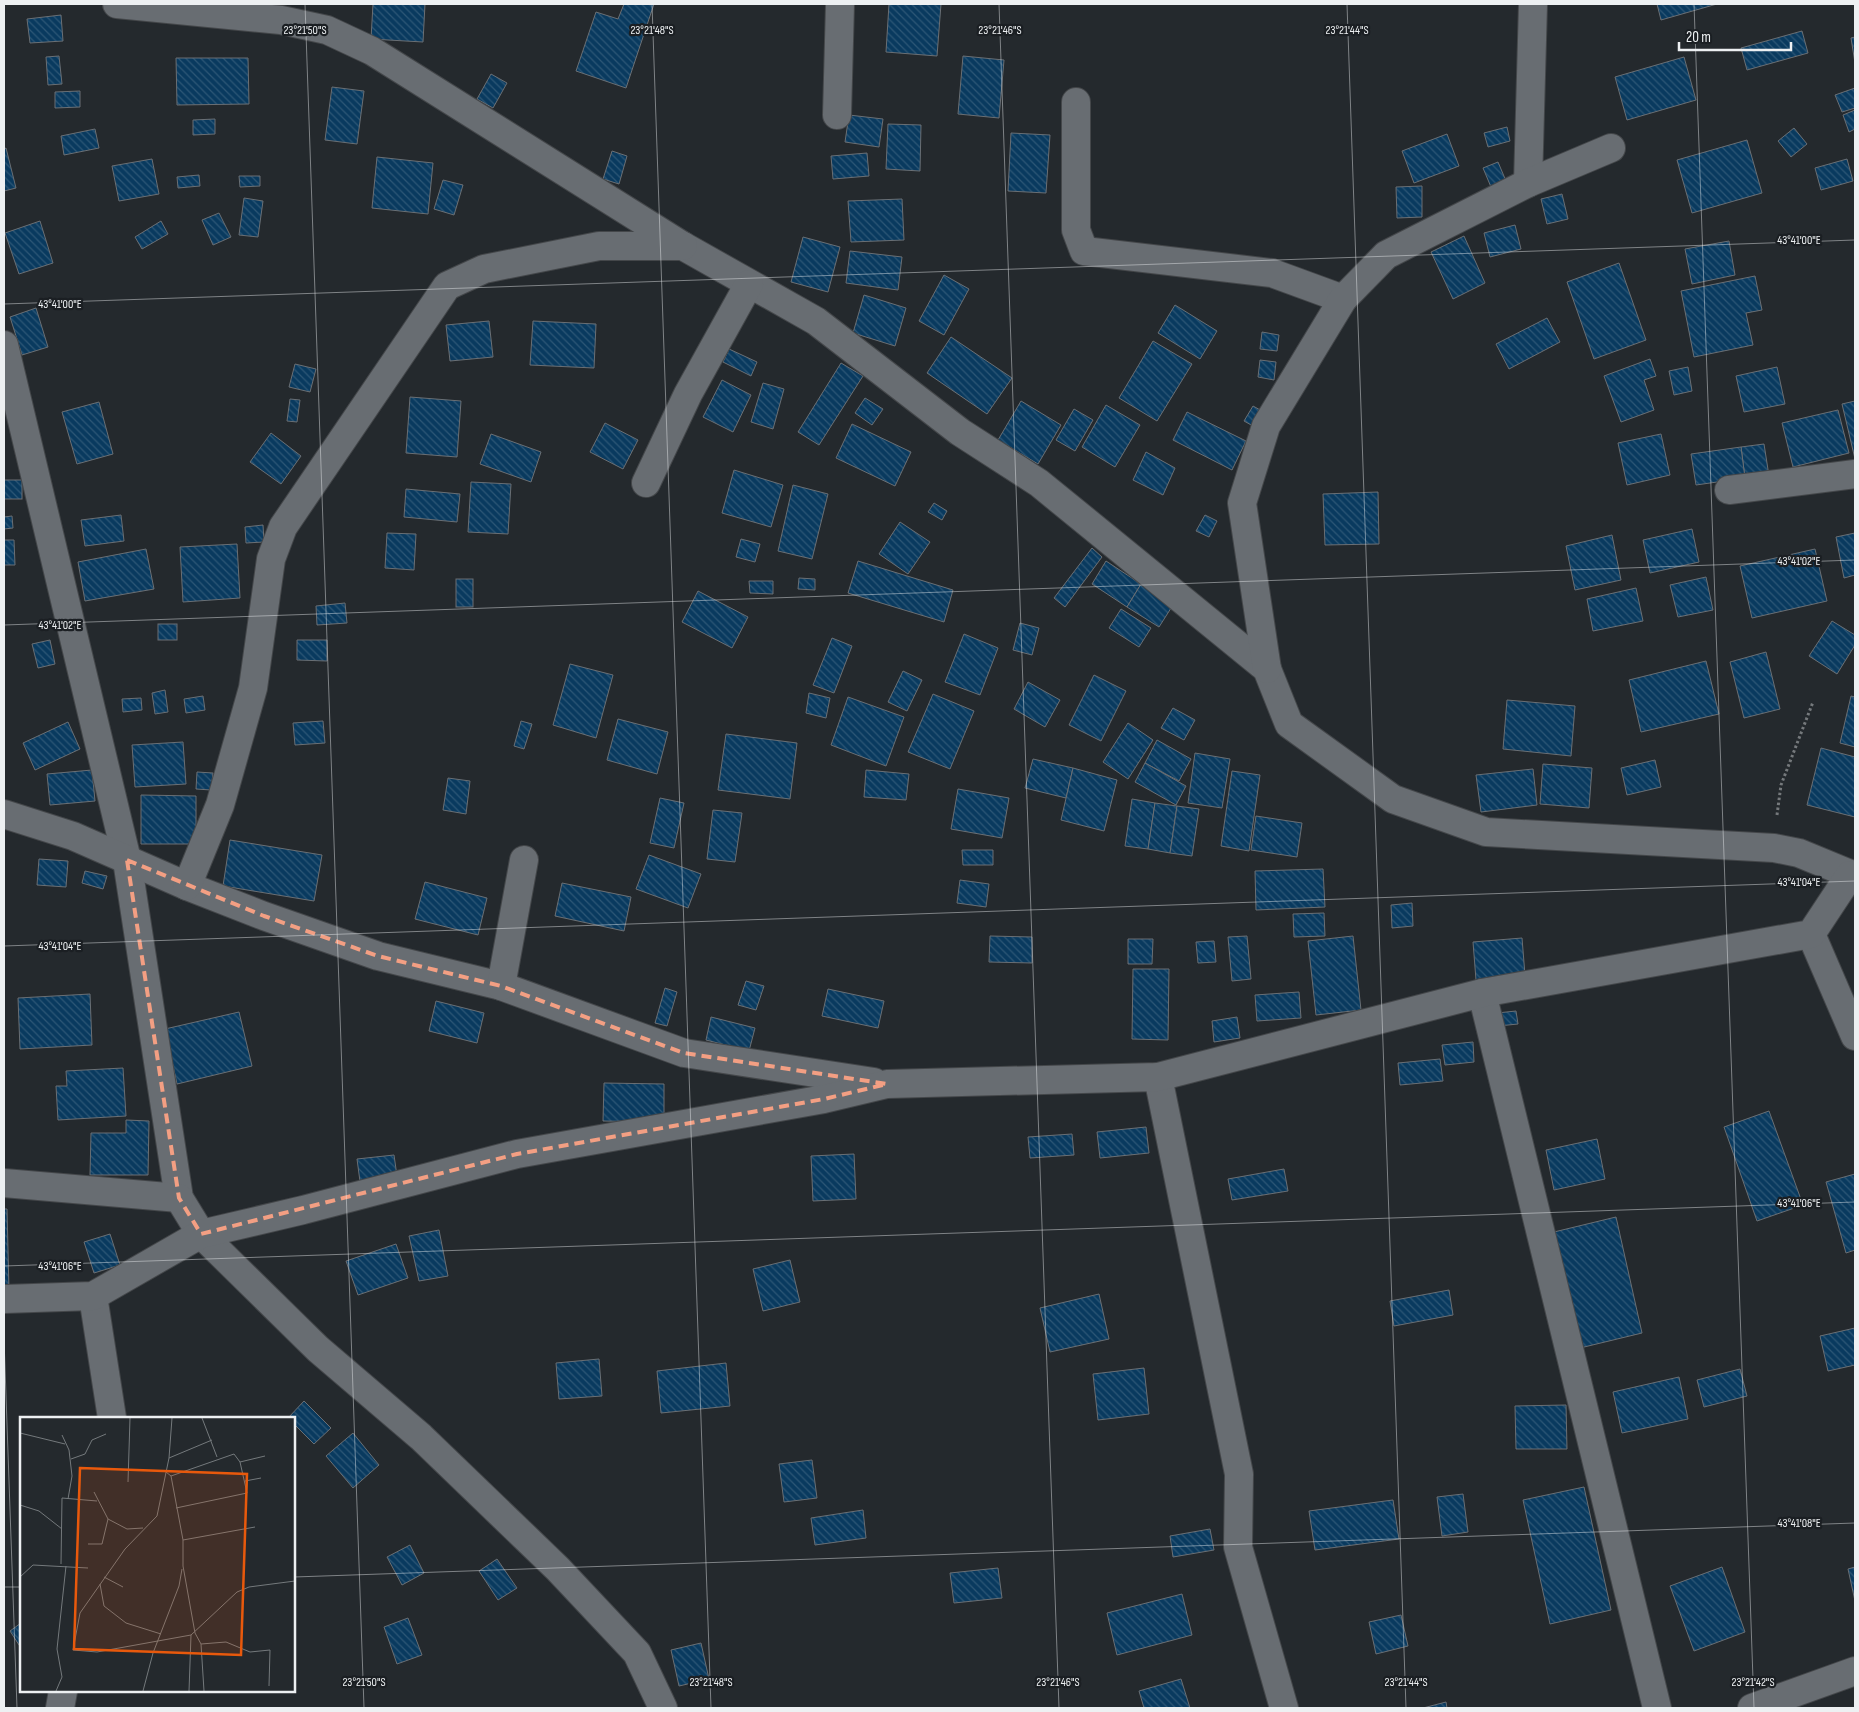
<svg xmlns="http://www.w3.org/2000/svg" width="1859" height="1712" font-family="'Sofia Sans Condensed',sans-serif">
  <defs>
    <pattern id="building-back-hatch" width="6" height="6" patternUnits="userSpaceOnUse" patternTransform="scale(1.25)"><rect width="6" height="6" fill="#093a5f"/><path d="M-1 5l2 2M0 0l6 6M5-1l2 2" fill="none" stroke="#2d5776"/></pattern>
  </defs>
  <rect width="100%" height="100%" fill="#24292d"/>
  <g fill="url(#building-back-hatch)" stroke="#6a6f74">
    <path d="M373,4H425L423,42L371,39Z"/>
    <path d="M624,4H654L626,88L576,71L596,12L618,19Z"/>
    <path d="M889,4H941L937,56L886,52Z"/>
    <path d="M1657,4H1717L1661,20Z"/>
    <path d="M61,15L63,41L30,43L27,19Z"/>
    <path d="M1802,31L1808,53L1747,70L1741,48Z"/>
    <path d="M1855,37V63L1851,38Z"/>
    <path d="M59,56L62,84L48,85L46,57Z"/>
    <path d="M963,56L1004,60L999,118L958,114Z"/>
    <path d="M1684,57L1696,100L1627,120L1615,77Z"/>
    <path d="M176,58H248L249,104L177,105Z"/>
    <path d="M491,74L507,83L493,108L477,99Z"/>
    <path d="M332,87L364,91L357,144L325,140Z"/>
    <path d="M1855,88V108L1842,112L1835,95Z"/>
    <path d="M80,91V107L55,108V92Z"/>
    <path d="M1855,110V129L1849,132L1843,115Z"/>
    <path d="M849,115L883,119L879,147L845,142Z"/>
    <path d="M215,119V134L193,135V120Z"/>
    <path d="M888,124L921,125L920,171L886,169Z"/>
    <path d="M1507,127L1510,141L1488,147L1484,133Z"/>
    <path d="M1794,128L1807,144L1791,157L1778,141Z"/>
    <path d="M95,129L99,148L64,155L61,136Z"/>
    <path d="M1011,133L1050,135L1046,193L1008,191Z"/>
    <path d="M1447,134L1459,166L1414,183L1402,151Z"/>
    <path d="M1747,140L1762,193L1692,213L1677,160Z"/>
    <path d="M6,148L16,188L4,191V149Z"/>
    <path d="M612,151L627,156L619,184L603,179Z"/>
    <path d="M867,153L869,176L833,179L831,156Z"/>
    <path d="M377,157L433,163L428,214L372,208Z"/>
    <path d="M152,159L159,194L119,201L112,166Z"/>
    <path d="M1847,159L1853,181L1821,190L1815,168Z"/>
    <path d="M1498,162L1506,181L1491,187L1483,168Z"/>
    <path d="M199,175L200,186L178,188L177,177Z"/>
    <path d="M239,176H260V186L240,187Z"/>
    <path d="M443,180L463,185L454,215L434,209Z"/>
    <path d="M1422,186V217L1397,218L1396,187Z"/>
    <path d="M1562,194L1568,219L1547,224L1541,199Z"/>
    <path d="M244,198L263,201L258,237L239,235Z"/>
    <path d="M902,199L904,240L851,242L848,201Z"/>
    <path d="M219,213L231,237L213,245L202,220Z"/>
    <path d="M40,221L53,263L19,274L5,233Z"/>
    <path d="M161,221L168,234L142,249L135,237Z"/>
    <path d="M1515,225L1521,249L1490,257L1484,233Z"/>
    <path d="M1464,236L1485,283L1453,299L1431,252Z"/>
    <path d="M803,237L840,247L828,292L791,282Z"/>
    <path d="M1729,241L1735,275L1692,284L1685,249Z"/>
    <path d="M850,251L902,257L898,290L846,283Z"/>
    <path d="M1619,263L1646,340L1594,359L1567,282Z"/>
    <path d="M944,275L969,289L944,335L919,321Z"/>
    <path d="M1755,276L1762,310L1746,313L1753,345L1694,357L1681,291Z"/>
    <path d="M864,295L906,308L895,346L853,333Z"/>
    <path d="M1175,305L1217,331L1200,359L1158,333Z"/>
    <path d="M36,308L48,347L22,355L10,317Z"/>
    <path d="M1547,318L1560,342L1509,369L1496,344Z"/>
    <path d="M489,321L493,357L450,361L446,325Z"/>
    <path d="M533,321L596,324L594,368L530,365Z"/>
    <path d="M1262,332L1279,335L1277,351L1260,349Z"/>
    <path d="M951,337L1012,378L987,414L927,373Z"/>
    <path d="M1153,341L1192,364L1157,421L1119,398Z"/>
    <path d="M729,349L757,362L751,376L723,362Z"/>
    <path d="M1650,359L1656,376L1644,380L1654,410L1621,422L1604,376Z"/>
    <path d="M1260,360L1276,362L1274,380L1258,377Z"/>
    <path d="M841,363L863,376L819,445L798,432Z"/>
    <path d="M295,364L316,369L310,392L289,387Z"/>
    <path d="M1688,367L1692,391L1674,395L1669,371Z"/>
    <path d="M1777,367L1785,404L1744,412L1736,376Z"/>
    <path d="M722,380L751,395L733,432L703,417Z"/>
    <path d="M763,383L784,389L773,429L751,422Z"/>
    <path d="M410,397L461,401L457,457L406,453Z"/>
    <path d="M865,398L883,409L872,425L855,413Z"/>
    <path d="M290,399L300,400L297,422L287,421Z"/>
    <path d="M1021,401L1061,425L1038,464L998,440Z"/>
    <path d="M1855,401V459L1842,404Z"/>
    <path d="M99,402L113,454L77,464L62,412Z"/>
    <path d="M1106,405L1140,425L1115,467L1082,447Z"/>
    <path d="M1253,406L1262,411L1253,426L1244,421Z"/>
    <path d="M1074,409L1093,420L1075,451L1056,440Z"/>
    <path d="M1838,410L1849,453L1793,467L1782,423Z"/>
    <path d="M1187,412L1246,441L1232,470L1173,440Z"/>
    <path d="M605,423L638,440L623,469L590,452Z"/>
    <path d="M852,424L911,452L895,486L836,458Z"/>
    <path d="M271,433L301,456L281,484L250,462Z"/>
    <path d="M491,434L541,452L531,482L480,464Z"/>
    <path d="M1661,434L1670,475L1627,485L1618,443Z"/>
    <path d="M1764,444L1769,476L1745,478L1741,447Z"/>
    <path d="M1741,447L1745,478L1696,485L1691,454Z"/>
    <path d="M1146,452L1175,468L1163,495L1133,480Z"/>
    <path d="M734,470L783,485L771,527L722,513Z"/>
    <rect x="4" y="480" width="18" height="19"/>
    <path d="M471,482L511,484L508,534L468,532Z"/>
    <path d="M793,485L828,494L812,559L778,551Z"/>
    <path d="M406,489L460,494L457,522L404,517Z"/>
    <path d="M1378,492L1379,544L1325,545L1323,494Z"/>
    <path d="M934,503L947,511L942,520L928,512Z"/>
    <path d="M121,515L124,541L85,546L81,520Z"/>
    <path d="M1205,515L1217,521L1209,537L1196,531Z"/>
    <path d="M12,516L13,528L4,529V517Z"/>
    <path d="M900,522L930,542L908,574L879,554Z"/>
    <path d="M263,525L264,542L246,543L245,527Z"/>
    <path d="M1692,529L1699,562L1650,573L1643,540Z"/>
    <path d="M387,533L416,534L414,570L385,568Z"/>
    <path d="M1855,533V575L1844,578L1836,537Z"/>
    <path d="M1612,535L1621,580L1575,590L1566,546Z"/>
    <path d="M741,539L760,544L755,562L736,557Z"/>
    <path d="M4,540H14L15,565H4Z"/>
    <path d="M237,544L240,598L183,602L180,547Z"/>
    <path d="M1092,548L1102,557L1065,607L1054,598Z"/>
    <path d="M146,549L154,589L85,601L78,562Z"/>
    <path d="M1815,549L1827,601L1752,618L1740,566Z"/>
    <path d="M858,561L953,590L944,622L848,593Z"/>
    <path d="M1106,561L1141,584L1127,607L1092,584Z"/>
    <path d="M1706,577L1713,610L1678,617L1670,585Z"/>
    <path d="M799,578L815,579V590L798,589Z"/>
    <rect x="456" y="579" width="17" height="28"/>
    <path d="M749,581H773V594L750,593Z"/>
    <path d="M1141,584L1173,605L1159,627L1127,607Z"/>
    <path d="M1636,588L1643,621L1593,631L1587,599Z"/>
    <path d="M698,591L748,617L732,648L682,622Z"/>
    <path d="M345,603L347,623L317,625L316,606Z"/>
    <path d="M1121,609L1151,628L1139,647L1109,628Z"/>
    <path d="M1832,621L1855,635V645L1837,674L1809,656Z"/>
    <path d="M1020,623L1039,628L1032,655L1013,650Z"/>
    <rect x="158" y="624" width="19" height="16"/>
    <path d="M964,634L998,648L980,695L945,682Z"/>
    <path d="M832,638L852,646L834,693L813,685Z"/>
    <path d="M50,640L55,664L38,668L32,644Z"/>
    <path d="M297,640H327V661L297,660Z"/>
    <path d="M1766,652L1780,709L1744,718L1730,662Z"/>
    <path d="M1706,661L1719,714L1641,732L1629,680Z"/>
    <path d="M570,664L613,675L596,738L553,725Z"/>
    <path d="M903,671L922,680L907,711L888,702Z"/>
    <path d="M1094,675L1126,691L1101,741L1069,725Z"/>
    <path d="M1028,682L1060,700L1045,727L1014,709Z"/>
    <path d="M165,690L168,712L155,714L152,693Z"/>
    <path d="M809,693L830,698L826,718L806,713Z"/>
    <path d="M933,694L974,711L950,769L908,752Z"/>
    <path d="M203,696L205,710L186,713L184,699Z"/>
    <path d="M1851,696L1855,697V747L1840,743Z"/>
    <path d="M848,697L904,717L886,766L831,745Z"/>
    <path d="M141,698L142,710L123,712L122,699Z"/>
    <path d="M1507,700L1575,706L1571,756L1503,749Z"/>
    <path d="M1173,708L1195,720L1184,740L1161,728Z"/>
    <path d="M618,719L668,732L657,774L607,760Z"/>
    <path d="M323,721L325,743L295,745L293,723Z"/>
    <path d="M521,721L532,724L524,749L514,746Z"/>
    <path d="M68,722L80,749L35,770L23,743Z"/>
    <path d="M1128,723L1153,740L1128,779L1103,762Z"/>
    <path d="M726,734L797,743L790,799L718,790Z"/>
    <path d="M1157,740L1191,759L1179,781L1145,763Z"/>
    <path d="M183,742L186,784L135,787L132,745Z"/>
    <path d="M1821,748L1855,757V817L1807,805Z"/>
    <path d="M1195,753L1230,759L1222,808L1188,803Z"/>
    <path d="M1033,759L1073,768L1066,798L1025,788Z"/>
    <path d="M1655,760L1661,787L1627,795L1621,768Z"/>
    <path d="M1145,763L1186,786L1176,805L1135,782Z"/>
    <path d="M1543,764L1592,768L1589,808L1540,804Z"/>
    <path d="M1073,768L1117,780L1104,831L1061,820Z"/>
    <path d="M1533,769L1537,805L1481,812L1476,775Z"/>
    <path d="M92,770L95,801L50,805L47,774Z"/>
    <path d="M866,770L909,774L906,800L864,797Z"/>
    <path d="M1232,771L1260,775L1249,851L1221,846Z"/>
    <path d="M197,772L213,773L211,790L196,789Z"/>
    <path d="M448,778L470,781L466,814L443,810Z"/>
    <path d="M958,789L1009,798L1002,838L951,829Z"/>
    <path d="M141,795L196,796V844H141Z"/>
    <path d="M660,798L684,803L674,848L650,843Z"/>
    <path d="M1132,799L1155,803L1148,849L1125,846Z"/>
    <path d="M1155,803L1177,806L1170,853L1148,849Z"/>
    <path d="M1177,806L1199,809L1192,856L1170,853Z"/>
    <path d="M713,810L742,813L735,862L707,859Z"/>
    <path d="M1256,816L1302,823L1297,857L1251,850Z"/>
    <path d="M230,840L322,855L314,901L223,886Z"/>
    <path d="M962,850H993V865H963Z"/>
    <path d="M649,855L701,874L688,908L636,889Z"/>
    <path d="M39,859L68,861L66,887L37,885Z"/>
    <path d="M1323,869L1325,907L1256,910L1255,871Z"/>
    <path d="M85,871L107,876L103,889L82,883Z"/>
    <path d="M960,880L989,884L986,907L957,903Z"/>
    <path d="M425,882L487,898L478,935L415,919Z"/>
    <path d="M562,883L631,897L624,931L555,916Z"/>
    <path d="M1412,903L1413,926L1392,928L1391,905Z"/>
    <path d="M1324,913L1325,936L1294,937L1293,914Z"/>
    <path d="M990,936L1032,937V963L989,962Z"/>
    <path d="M1247,936L1251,979L1232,981L1228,937Z"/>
    <path d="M1353,936L1361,1010L1316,1015L1308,941Z"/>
    <path d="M1522,938L1525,975L1476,980L1473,942Z"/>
    <path d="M1128,939H1153L1152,964H1128Z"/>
    <path d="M1214,941L1216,962L1198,963L1196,942Z"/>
    <path d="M1133,969H1169L1168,1040L1132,1039Z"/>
    <path d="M746,981L764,986L756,1010L738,1005Z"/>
    <path d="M665,988L677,992L667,1026L655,1023Z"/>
    <path d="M828,989L884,1001L878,1028L822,1016Z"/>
    <path d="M1299,992L1301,1018L1257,1021L1255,995Z"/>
    <path d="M90,994L92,1045L20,1049L18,998Z"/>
    <path d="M436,1001L484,1013L477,1043L429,1031Z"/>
    <path d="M1516,1011L1518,1024L1498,1026L1497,1013Z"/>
    <path d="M239,1012L252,1066L177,1084L165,1029Z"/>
    <path d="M711,1017L755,1028L749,1051L706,1040Z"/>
    <path d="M1237,1017L1240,1038L1214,1042L1212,1021Z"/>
    <path d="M1473,1042L1474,1062L1445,1065L1442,1045Z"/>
    <path d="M1440,1059L1443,1081L1400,1085L1398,1063Z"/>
    <path d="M123,1068L126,1116L58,1120L56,1086H67L66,1071Z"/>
    <path d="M604,1083L664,1084V1122L603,1121Z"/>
    <path d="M1769,1111L1803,1205L1757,1221L1724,1127Z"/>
    <path d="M126,1120L149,1121L148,1175H90L91,1133H126Z"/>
    <path d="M1146,1127L1149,1153L1100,1158L1097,1132Z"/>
    <path d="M1072,1134L1074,1155L1030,1158L1028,1137Z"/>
    <path d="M1597,1139L1605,1179L1554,1190L1546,1150Z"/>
    <path d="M854,1154L856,1199L813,1201L811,1156Z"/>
    <path d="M394,1155L398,1183L361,1189L357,1159Z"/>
    <path d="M1284,1169L1288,1191L1232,1200L1228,1179Z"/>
    <path d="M1855,1174V1250L1846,1253L1826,1182Z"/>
    <path d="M4,1209H7L9,1291H4Z"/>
    <path d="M1616,1217L1642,1333L1580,1348L1554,1232Z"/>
    <path d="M439,1230L448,1276L419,1281L409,1236Z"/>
    <path d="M110,1234L120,1265L94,1273L84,1242Z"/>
    <path d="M396,1244L408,1278L358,1295L346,1261Z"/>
    <path d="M790,1260L800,1302L763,1311L753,1269Z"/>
    <path d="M1449,1290L1453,1315L1394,1326L1390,1301Z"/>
    <path d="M1099,1294L1109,1339L1050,1352L1040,1308Z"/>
    <path d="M1855,1328V1365L1828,1371L1820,1336Z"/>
    <path d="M599,1359L602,1396L559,1399L556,1363Z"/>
    <path d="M726,1363L730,1406L661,1413L657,1371Z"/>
    <path d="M1144,1368L1149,1414L1098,1420L1093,1374Z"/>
    <path d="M1740,1369L1747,1396L1704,1407L1697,1380Z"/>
    <path d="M1679,1377L1688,1419L1622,1433L1613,1392Z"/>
    <path d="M304,1401L331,1428L314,1444L294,1424V1418H288Z"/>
    <path d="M1566,1405L1567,1449H1516L1515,1406Z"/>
    <path d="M353,1433L379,1465L353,1488L326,1456Z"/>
    <path d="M812,1460L817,1498L784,1502L779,1464Z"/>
    <path d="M1584,1487L1611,1610L1550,1624L1523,1500Z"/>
    <path d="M1463,1494L1468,1532L1442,1536L1437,1497Z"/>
    <path d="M1393,1500L1399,1539L1315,1550L1309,1511Z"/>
    <path d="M863,1510L866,1538L815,1545L811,1518Z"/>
    <path d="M1210,1529L1214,1550L1173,1557L1170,1536Z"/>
    <path d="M410,1545L424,1573L402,1585L387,1557Z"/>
    <path d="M497,1559L517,1588L498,1600L479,1571Z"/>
    <path d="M1722,1567L1745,1632L1694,1651L1670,1586Z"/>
    <path d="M1855,1567V1601L1848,1569Z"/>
    <path d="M998,1568L1002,1598L954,1603L950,1573Z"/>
    <path d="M1182,1594L1192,1635L1117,1655L1107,1613Z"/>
    <path d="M1401,1615L1408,1646L1376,1654L1369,1622Z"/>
    <path d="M408,1618L422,1655L397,1664L384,1627Z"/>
    <path d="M21,1623V1648L10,1631Z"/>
    <path d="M701,1643L709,1679L679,1686L671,1650Z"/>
    <path d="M1181,1679L1190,1708H1144L1139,1691Z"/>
    <path d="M1446,1702L1447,1708H1423Z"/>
  </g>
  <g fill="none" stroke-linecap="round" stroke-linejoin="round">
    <g stroke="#44474a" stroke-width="30">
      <g id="minor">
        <path d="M117,4L281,20L327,30L372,51L683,246L816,321L960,432L1039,483L1267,669L1289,724L1393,799L1486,832L1774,848L1799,853L1855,876"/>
        <path d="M1076,102V230L1084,251L1272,273L1343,299"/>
        <path d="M837,115L840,4"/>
        <path d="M1528,183L1533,4"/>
        <path d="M4,345L127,860L179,1198L201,1234L318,1349L421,1437L558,1569L637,1653L663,1708"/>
        <path d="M646,483L688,394L749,284"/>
        <path d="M1729,490L1855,474"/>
        <path d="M1267,669L1242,503L1266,426L1343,299L1386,255L1528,183L1611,148"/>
        <path d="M4,814L73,836L187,886L264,916L378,956L501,986L684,1053L874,1082"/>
        <path d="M187,886L220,805L253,688L271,559L283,527L447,286L484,269L599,246H683"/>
        <path d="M1811,934L1855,1036"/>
        <path d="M501,986L524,860"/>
        <path d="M1482,993L1657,1708"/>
        <path d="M1158,1077L1239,1474L1238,1547L1284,1708"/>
        <path d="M4,1183L179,1198"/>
        <path d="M93,1296L112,1418"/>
        <path d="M4,1299L93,1296L201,1234L303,1210L517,1154L824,1099L887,1084L1158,1077L1482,993L1811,934L1850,875"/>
        <path d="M60,1708L63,1691"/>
        <path d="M1752,1708L1855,1671"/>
      </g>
    </g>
    <path stroke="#75797c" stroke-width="3" stroke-dasharray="2.5 2.5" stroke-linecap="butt" d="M1777,815L1781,785L1813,702"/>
    <use href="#minor" stroke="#686d72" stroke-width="28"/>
  </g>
  <path fill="none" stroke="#f39f83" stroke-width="4" stroke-dasharray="10 6" stroke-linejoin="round" d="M127,860L264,916L378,956L501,986L684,1053L887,1084L824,1099L517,1154L201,1234L179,1198Z"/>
  <path fill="none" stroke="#edf0f2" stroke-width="1" stroke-opacity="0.45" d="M305,4L364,1708M652,4L711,1708M999,4L1059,1708M1347,4L1406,1708M1694,4L1754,1708M4,304L1855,240M4,625L1855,560M4,946L1855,881M4,1266L1855,1202M4,1339L17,1708M294,1577L1855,1523M4,1587H21"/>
  <g transform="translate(20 1417)">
    <rect width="275" height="275" fill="#24292d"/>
    <path fill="none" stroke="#74797c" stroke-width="1" d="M152,1L149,41L137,99L105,132L60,196L53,233L77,235L171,218L217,175L229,170L275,164M182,1L197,40M0,16L45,27M42,18L49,33L52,59L48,82M149,41L192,23M51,42L65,37L72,23L86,17M146,55L151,59L163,123V149L175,216L181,227L184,274M151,59L214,37L220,45L245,39M225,64L241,61M108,65L110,1M74,75L88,102L107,112L123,111M0,88L19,94L42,112M156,91L227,76L220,45M163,123L235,110M68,127H82L88,102M41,147L42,81L77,84M0,160L13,148L68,151M84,160L103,170M80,167L84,189L106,206L141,217M181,227L206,225L230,235L250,233L249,269M36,274L42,260L37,232L46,149M123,274L133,236L159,169L162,152M169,274L171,218"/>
    <path fill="#e8590c" fill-opacity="0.15" stroke="#e8590c" stroke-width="2.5" d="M60,51L227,57L221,238L54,232Z"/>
    <rect width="275" height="275" fill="none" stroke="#edf0f2" stroke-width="2.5"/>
  </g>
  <g font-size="12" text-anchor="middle" fill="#edf0f2" stroke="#1b1f23" stroke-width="4.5" stroke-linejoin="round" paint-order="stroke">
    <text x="305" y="34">23°21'50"S</text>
    <text x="652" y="34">23°21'48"S</text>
    <text x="1000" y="34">23°21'46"S</text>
    <text x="1347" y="34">23°21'44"S</text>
    <text x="1799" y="244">43°41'00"E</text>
    <text x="60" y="308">43°41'00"E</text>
    <text x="1799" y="565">43°41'02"E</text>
    <text x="60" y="629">43°41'02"E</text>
    <text x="1799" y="886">43°41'04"E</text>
    <text x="60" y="950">43°41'04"E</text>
    <text x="1799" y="1207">43°41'06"E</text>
    <text x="60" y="1270">43°41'06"E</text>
    <text x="1799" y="1527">43°41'08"E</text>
    <text x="364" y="1686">23°21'50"S</text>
    <text x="711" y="1686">23°21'48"S</text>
    <text x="1058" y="1686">23°21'46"S</text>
    <text x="1406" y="1686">23°21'44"S</text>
    <text x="1753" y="1686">23°21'42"S</text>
  </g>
  <rect width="1859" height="1712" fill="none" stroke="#edf0f2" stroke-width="10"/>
  <path d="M1679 42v8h112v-8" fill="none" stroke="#edf0f2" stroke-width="2.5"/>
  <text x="1686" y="42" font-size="15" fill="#edf0f2" stroke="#1b1f23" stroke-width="4" paint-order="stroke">20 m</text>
</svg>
